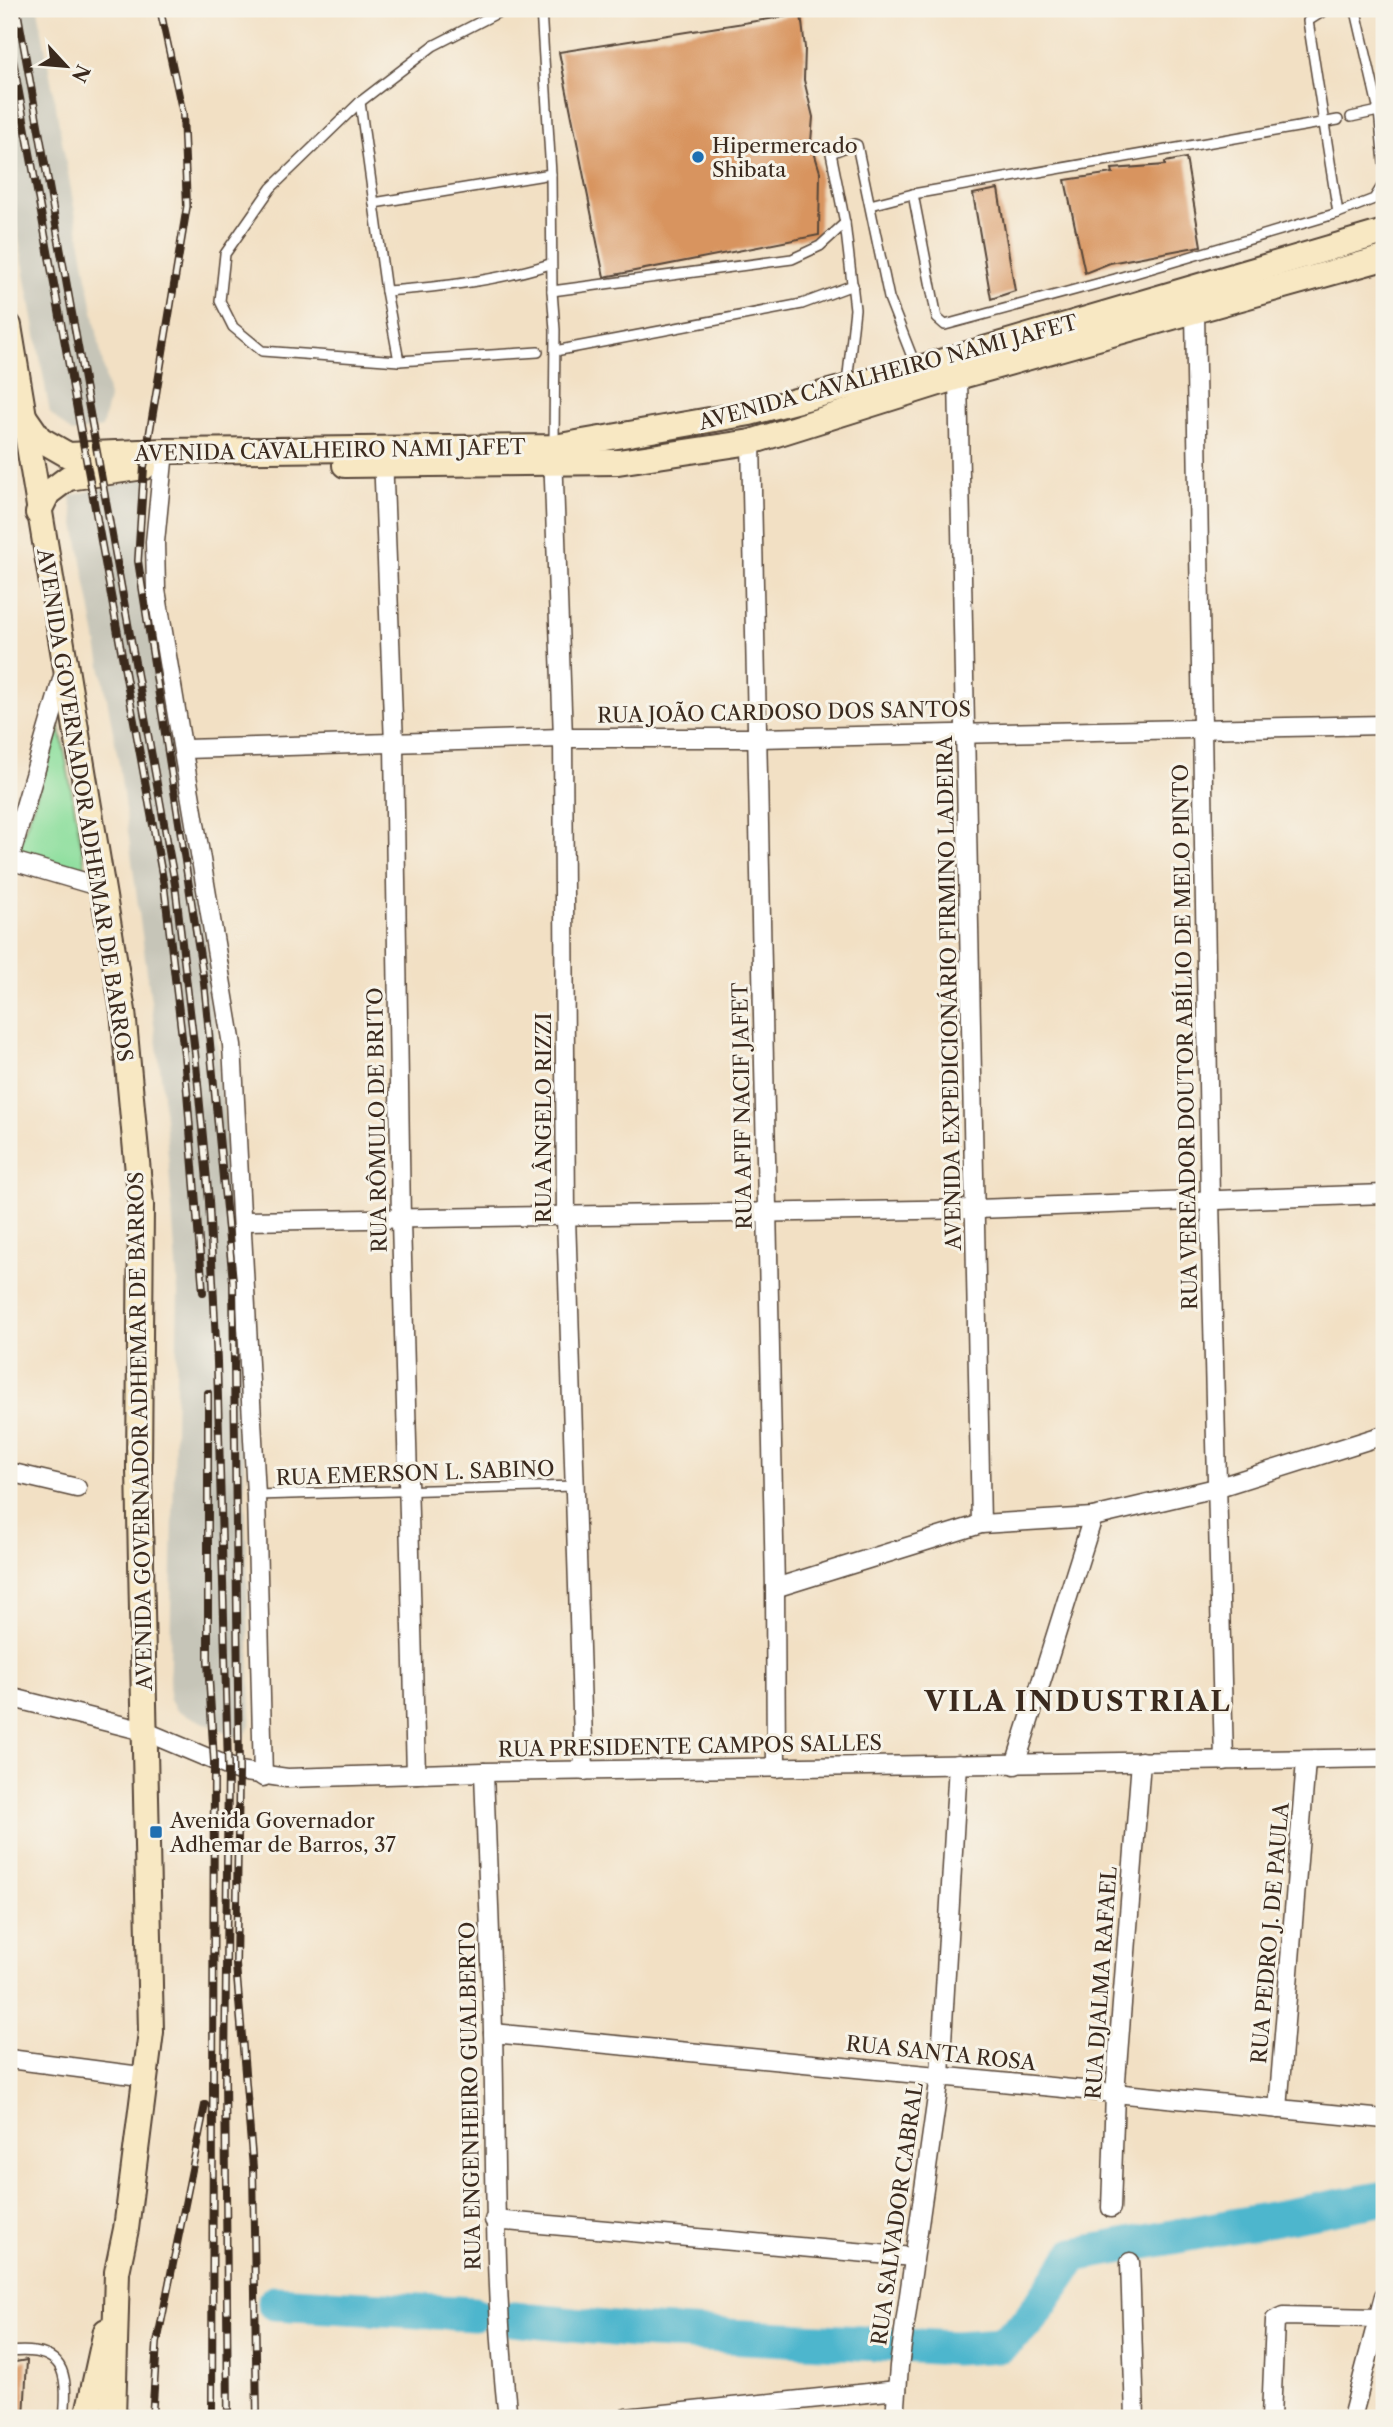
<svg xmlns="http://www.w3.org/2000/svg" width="1393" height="2427" font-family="'Libre Caslon Text',serif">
  <rect width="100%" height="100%" fill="#f7f3e8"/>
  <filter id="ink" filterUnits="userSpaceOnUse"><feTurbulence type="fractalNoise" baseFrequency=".0143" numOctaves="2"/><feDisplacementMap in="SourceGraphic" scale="14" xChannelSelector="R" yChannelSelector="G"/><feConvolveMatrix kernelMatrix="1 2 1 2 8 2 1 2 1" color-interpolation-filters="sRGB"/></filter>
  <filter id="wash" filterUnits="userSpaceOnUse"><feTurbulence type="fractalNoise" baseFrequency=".00686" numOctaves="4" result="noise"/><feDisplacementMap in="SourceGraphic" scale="28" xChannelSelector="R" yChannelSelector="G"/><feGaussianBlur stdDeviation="1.57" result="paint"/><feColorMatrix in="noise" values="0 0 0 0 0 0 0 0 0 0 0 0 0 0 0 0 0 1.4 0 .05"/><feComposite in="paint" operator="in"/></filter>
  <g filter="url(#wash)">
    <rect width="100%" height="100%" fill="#f2e0c4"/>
    <g fill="#c6c5b8">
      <path d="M9,9H38L109,398L102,428L72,433L50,413L9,184Z"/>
      <path d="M151,476L145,558L148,588L209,958L239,1268L251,1723L243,1740L176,1710L169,1699L178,1294L169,1167L162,1083L119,764L70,496Z"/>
    </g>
    <path fill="#8fdf9f" stroke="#65845e" stroke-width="2" d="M60,727L86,871L17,852Z"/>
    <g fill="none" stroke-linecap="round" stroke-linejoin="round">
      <g stroke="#4eb6cd" stroke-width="35">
        <path d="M274,2303L474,2314"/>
        <path d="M513,2319L634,2331L954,2348L1001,2345L1029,2321L1074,2255L1380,2199"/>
      </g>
    </g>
    <g id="blocks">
      <g fill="#d8945f">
        <path d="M801,14L805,48L804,80L813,117L811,142L820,172L819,235L604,277L559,52Z"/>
        <path d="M1186,158L1201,246L1110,263L1085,273L1065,180L1113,173L1112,169L1165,165V162Z"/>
        <path d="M998,189L1015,291L991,299L973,194Z"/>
        <path d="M27,2360L24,2418H9V2363Z"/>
      </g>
    </g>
  </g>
  <g filter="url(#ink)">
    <use href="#blocks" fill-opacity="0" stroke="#564537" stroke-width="2"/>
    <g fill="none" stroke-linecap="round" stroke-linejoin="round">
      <g stroke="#564537" stroke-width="12">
        <g id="lane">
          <path d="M505,9L433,46L360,102L271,188L225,254L220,301L233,327L262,351L399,361L538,352"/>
          <path d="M541,9L551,174L552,291"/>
          <path d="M1327,9L1308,21L1338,213"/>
          <path d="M1341,9L1356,11L1379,111L1384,163"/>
          <path d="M360,102L386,291L399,361"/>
          <path d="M1351,117L1383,110"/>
          <path d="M913,194L937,318L945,325L1115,279L1338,213L1374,199L1384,183"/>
          <path d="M374,203L551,174"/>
          <path d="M870,205L913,194L1338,120"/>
          <path d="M386,291C440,287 497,281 550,264"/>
          <path d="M555,351L802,304L853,285"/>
          <path d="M847,384L855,309L845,223L831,153L854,144L857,145L889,298L916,367"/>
          <path d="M554,444L555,330L552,291L792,259L820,246L845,223"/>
          <path d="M256,1495L575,1486"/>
          <path d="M9,2352C64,2346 69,2371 64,2418"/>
        </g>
      </g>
      <g stroke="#564537" stroke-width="21">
        <g id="street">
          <path d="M1195,312L1210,1201L1224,1761"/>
          <path d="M954,366L958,377L981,1524"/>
          <path d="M751,442L775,1588L776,1768"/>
          <path d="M164,451L155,542L156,590L232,1045L256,1495L263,1777"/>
          <path d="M553,452L563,738L566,1217L584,1771"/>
          <path d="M383,455L394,745L401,1221L416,1774"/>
          <path d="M185,749L563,738H757L1384,725"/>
          <path d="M9,860L101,887"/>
          <path d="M9,861L64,673"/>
          <path d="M243,1221L977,1209L1384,1194"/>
          <path d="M9,1472L77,1488"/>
          <path d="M775,1588L981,1524L1093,1517L1216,1488L1384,1435"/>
          <path d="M9,1697L144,1731L239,1771L287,1778L484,1772L1384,1758"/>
          <path d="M1015,1765L1093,1517"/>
          <path d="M484,1772C487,1859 491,1945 493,2032C496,2161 493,2289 508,2418"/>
          <path d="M493,2033L1384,2119"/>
          <path d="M9,2059L148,2077"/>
          <path d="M1278,2109L1306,1761"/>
          <path d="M1111,2208L1115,2093L1141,1761"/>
          <path d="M494,2220L913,2257"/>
          <path d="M1130,2262L1135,2418"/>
          <path d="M626,2418L897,2390"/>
          <path d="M895,2418L899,2366L940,2076L958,1764"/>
          <path d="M1271,2418L1275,2320L1284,2316L1378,2318"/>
          <path d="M1352,2418L1384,2296"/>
        </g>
      </g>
      <g stroke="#564537" stroke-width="28">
        <g id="secondary">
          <path d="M9,326L123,1011L141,1205L139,1469L151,2032L126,2229L117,2272L113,2418"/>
          <path d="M24,416L40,439L68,455L164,451L554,447L750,413L916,369L1384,232"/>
          <path d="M345,465L618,462L751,442L958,377L1384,258"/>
          <path d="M38,513L48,493L68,478L144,467"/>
          <path d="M87,2418L106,2331"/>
        </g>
      </g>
      <use href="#lane" stroke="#fff" stroke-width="9"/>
      <use href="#street" stroke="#fff" stroke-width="18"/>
      <use href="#secondary" stroke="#f8e8c3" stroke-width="24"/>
      <g stroke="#3b2a1e" stroke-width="8">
        <g id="rail">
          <path d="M17,9L175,884L195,1053L209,1201L217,1362L228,1766L225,2073L228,2418"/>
          <path d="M160,9L183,114L187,206L144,467L138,561L204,982L233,1281L239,1771L236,1965L253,2168L257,2418"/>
          <path d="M9,38L164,885L184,1054L203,1292"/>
          <path d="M208,1393V1662L214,1761L212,2418"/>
          <path d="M152,2418L157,2343L205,2105"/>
        </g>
      </g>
      <use href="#rail" stroke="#f7f3e8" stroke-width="5" stroke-dasharray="16" stroke-linecap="butt"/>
    </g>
  </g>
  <g fill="#1f6fb2" stroke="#f7f3e8" stroke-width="2.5">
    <circle cx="698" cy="157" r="7"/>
    <rect x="149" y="1825" width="14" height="14" rx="3.5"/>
  </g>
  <g text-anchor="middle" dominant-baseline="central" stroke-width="6" stroke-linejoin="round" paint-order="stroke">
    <g font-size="21" fill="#3b2a1e" stroke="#f7f3e8" text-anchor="start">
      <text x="712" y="145">Hipermercado<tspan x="712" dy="24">Shibata</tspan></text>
      <text x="170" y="1820">Avenida Governador<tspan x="170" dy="24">Adhemar de Barros, 37</tspan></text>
    </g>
    <g font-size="21" fill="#3b2a1e" stroke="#f7f3e8">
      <text transform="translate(888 372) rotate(-15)">AVENIDA CAVALHEIRO NAMI JAFET</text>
      <text transform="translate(330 450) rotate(-1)">AVENIDA CAVALHEIRO NAMI JAFET</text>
      <text transform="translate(784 712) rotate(-1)">RUA JOÃO CARDOSO DOS SANTOS</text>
      <text transform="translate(85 805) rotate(81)">AVENIDA GOVERNADOR ADHEMAR DE BARROS</text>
      <text transform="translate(949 993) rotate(-91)">AVENIDA EXPEDICIONÁRIO FIRMINO LADEIRA</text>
      <text transform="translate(1185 1037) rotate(-91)">RUA VEREADOR DOUTOR ABÍLIO DE MELO PINTO</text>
      <text transform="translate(742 1106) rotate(-91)">RUA AFIF NACIF JAFET</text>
      <text transform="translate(543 1118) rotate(-90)">RUA ÂNGELO RIZZI</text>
      <text transform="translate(377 1120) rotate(-91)">RUA RÔMULO DE BRITO</text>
      <text transform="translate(140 1431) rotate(-91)">AVENIDA GOVERNADOR ADHEMAR DE BARROS</text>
      <text transform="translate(415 1473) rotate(-2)">RUA EMERSON L. SABINO</text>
      <text transform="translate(690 1746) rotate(-1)">RUA PRESIDENTE CAMPOS SALLES</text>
      <text transform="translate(1270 1933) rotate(-85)">RUA PEDRO J. DE PAULA</text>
      <text transform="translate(1101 1983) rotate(-86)">RUA DJALMA RAFAEL</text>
      <text transform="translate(941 2053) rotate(6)">RUA SANTA ROSA</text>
      <text transform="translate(470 2096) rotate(-91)">RUA ENGENHEIRO GUALBERTO</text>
      <text transform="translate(897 2214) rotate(-82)">RUA SALVADOR CABRAL</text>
    </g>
    <g font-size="28" font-weight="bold" letter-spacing="2" fill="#3b2a1e" stroke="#f7f3e8">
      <text x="1078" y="1701">VILA INDUSTRIAL</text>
    </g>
  </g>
  <rect width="1393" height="2427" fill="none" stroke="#f7f3e8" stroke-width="35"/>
  <g transform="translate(66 66) rotate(116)" stroke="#f7f3e8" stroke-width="5" paint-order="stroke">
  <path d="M0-5L12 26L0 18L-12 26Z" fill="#3b2a1e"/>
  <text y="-10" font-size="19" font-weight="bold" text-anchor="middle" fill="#3b2a1e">N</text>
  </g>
</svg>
